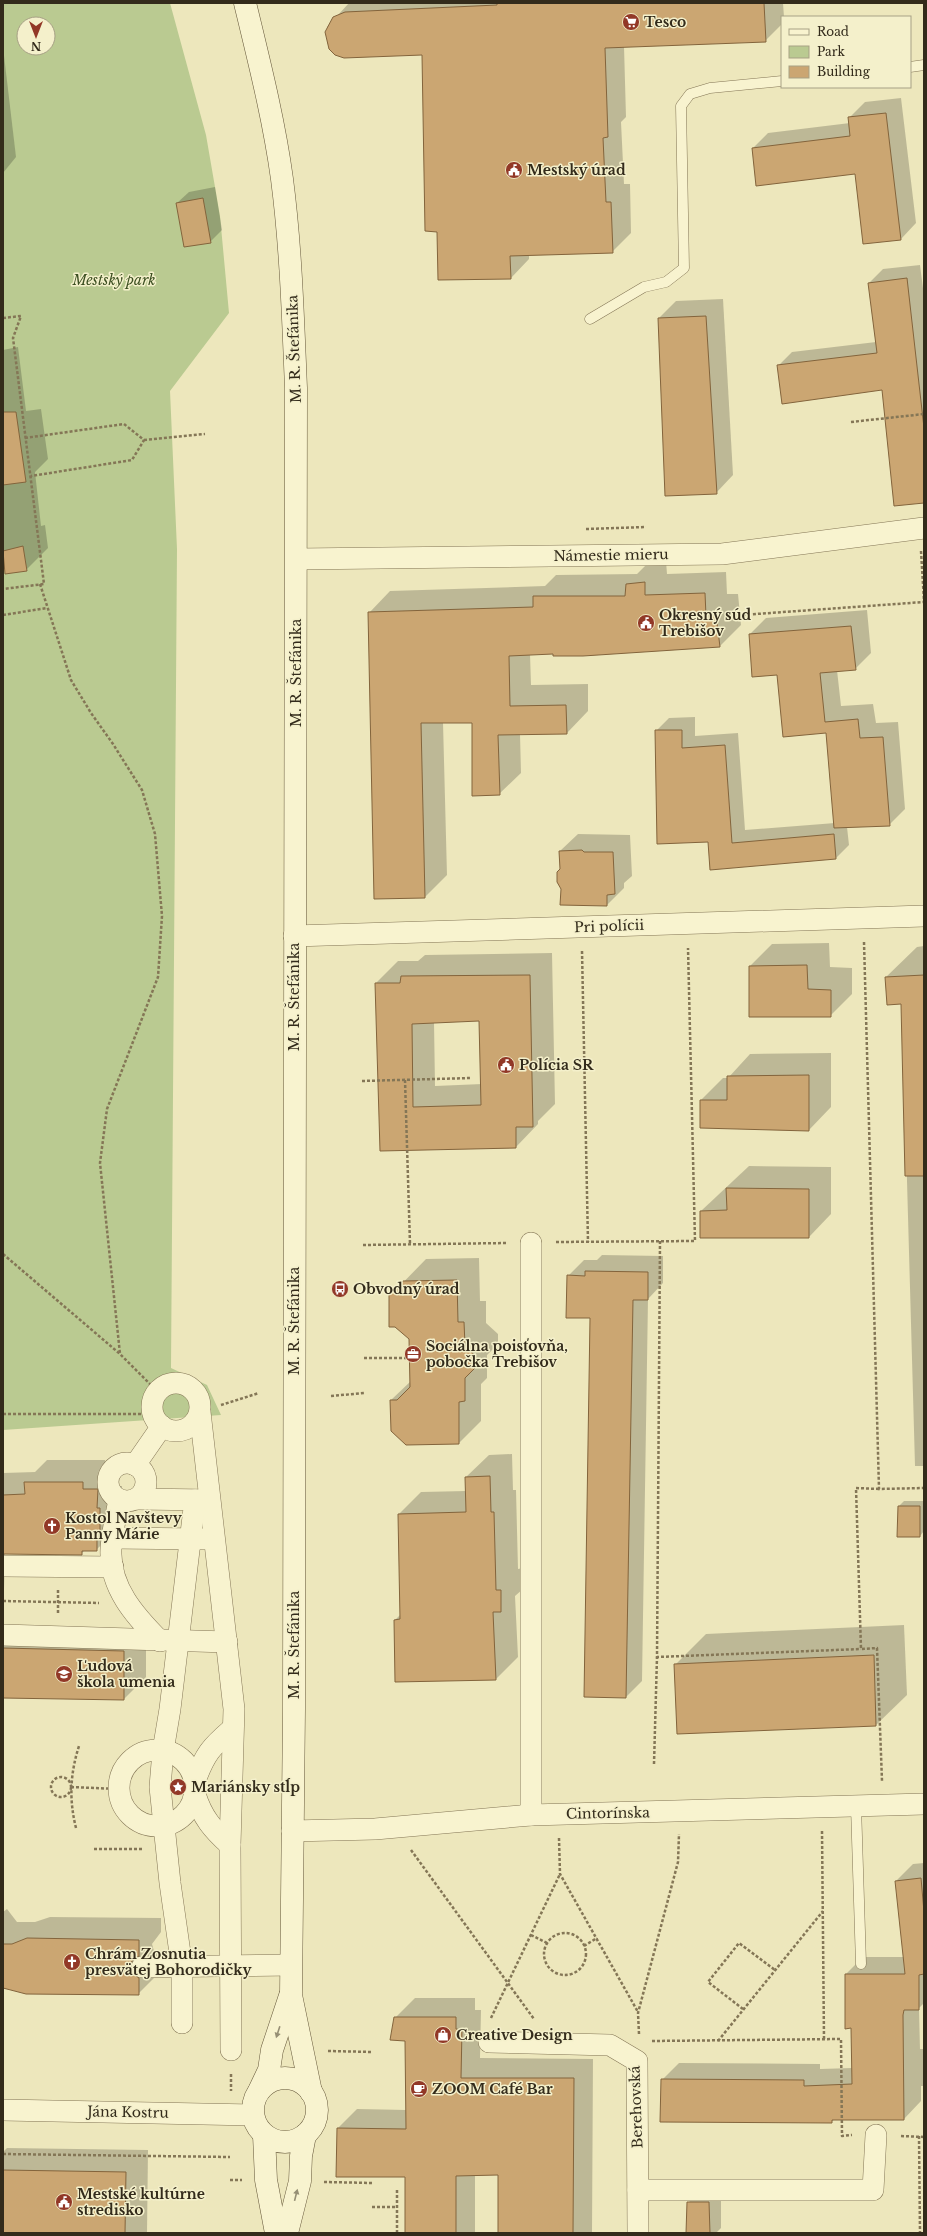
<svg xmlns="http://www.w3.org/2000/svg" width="927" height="2236" font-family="'Libre Baskerville',serif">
  <rect width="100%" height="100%" fill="#ede7bc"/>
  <path fill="#baca91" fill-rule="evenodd" d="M3,3H170L206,135L220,216L229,313L170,391L177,549L171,1368L207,1385L221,1415L3,1430ZM24,24H48V48H24Z"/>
  <g fill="#0003" fill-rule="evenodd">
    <path d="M349,3H783L784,17H782V24L765,41L624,46L626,117L621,122L624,184H630L631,233L612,252L529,254V259L511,278L438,231L423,54H335L327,43V27Z"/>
    <path d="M3,47L16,157L3,173Z"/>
    <path d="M901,98L916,223L901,239L856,173L753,148L768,133L850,123L849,118L865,102Z"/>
    <path d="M215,187L222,230L210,242L177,203L189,192Z"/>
    <path d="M920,265L924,296V502L882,389L779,365L792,352L876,342L869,283L883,269Z"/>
    <path d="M723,299L733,475L716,493L659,318L676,301Z"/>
    <path d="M18,347L26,411L41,409L48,459L35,472L41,526L45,525L48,548L26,570L3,567V350Z"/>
    <path d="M666,561L667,574L726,572L727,594H738L741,625L720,646L530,654L531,685L588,684V711L567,733L520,734L521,773L499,794L473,722H443L447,875L425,897L375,898L369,613L390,591L545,586L556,575L637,574L648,563Z"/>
    <path d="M867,610L871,653L855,669L837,670L841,706L873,704L876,723L898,722L905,809L889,825L847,827L849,845L836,858L709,841L656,731L669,718L695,717V736L738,733L745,830L835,823L827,732L778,674L750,634L766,618Z"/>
    <path d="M578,834L630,835L632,876L624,883V888L607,905L561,870L560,851Z"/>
    <path d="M829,943L830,967L852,968V994L830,1016L750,966L772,944Z"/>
    <path d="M924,946V1466H915L902,1003L886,977L917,947Z"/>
    <path d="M552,953L555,1104L538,1121V1124L516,1147L381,1150L376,983L398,961H418L425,955ZM480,1020L482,1084L435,1086L434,1022Z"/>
    <path d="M831,1053V1107L809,1130L701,1100L723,1078H728L750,1054Z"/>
    <path d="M749,1166L831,1167V1214L809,1237L701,1211Z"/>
    <path d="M602,1255L663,1256V1283L648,1299L642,1681L626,1697L591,1317L568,1276L584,1260H597Z"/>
    <path d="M479,1258L480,1301H486V1323L498,1334V1344L487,1355V1378L481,1384V1421L459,1443L406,1444L391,1400L411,1381L410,1339L390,1296L426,1259Z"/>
    <path d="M512,1454L513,1490H516L518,1569L523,1568V1589L515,1596L518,1657L496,1679L396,1681L395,1620L401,1614L399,1514L421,1492L466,1491V1477L489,1455Z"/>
    <path d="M47,1460H105V1467H120L119,1486H122V1509L119,1528L96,1550H85L81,1554L5,1553L3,1626L146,1629V1677L124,1699L3,1697V1473L35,1472Z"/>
    <path d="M904,1501H924V1531L920,1536L899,1506Z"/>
    <path d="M904,1625L907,1695L876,1725L678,1733L675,1665L706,1634Z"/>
    <path d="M924,1863V2003L919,2008L920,2049H924V2086H921V2101L904,2119H835L831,2122L662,2080L679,2063L820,2064V2069L852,2068V2027L846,1974L863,1957H904L896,1881L913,1864Z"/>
    <path d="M7,1909L17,1922H35L50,1917L161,1918V1932L152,1944L154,1951L161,1956L160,1972L138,1994L3,1989V1912Z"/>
    <path d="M415,1998H475V2010H481L480,2058L593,2059L592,2233H499V2174L475,2175V2233H406V2176L338,2128L357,2109L407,2110L406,2040L395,2018Z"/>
    <path d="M7,2148L148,2150L147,2233H3V2152Z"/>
    <path d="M700,2191H721V2228L716,2233H687L688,2203Z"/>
  </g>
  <g fill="#cba672" stroke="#83643c" fill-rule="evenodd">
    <path d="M497,3H764L766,42L605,48L608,137L603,138L606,202H611L613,253L510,256L511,279L438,280L437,232L425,231L422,55L344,58L335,55L329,49L325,32L333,17L345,12L497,5Z"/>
    <path d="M886,113L901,240L863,244L855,174L756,186L752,148L850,136L848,117Z"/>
    <path d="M203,198L211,243L184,247L176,203Z"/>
    <path d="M907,278L924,428V503L894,506L882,390L782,404L777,365L877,353L868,283Z"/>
    <path d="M706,316L717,494L665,496L658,318Z"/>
    <path d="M3,412H16L26,482L3,485Z"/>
    <path d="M23,546L27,571L5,574L3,551Z"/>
    <path d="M645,582V595L705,593L706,616L716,615L720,647L583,656H553V654L509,656L510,706L566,705L567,734L498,735L500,795L472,796V723H421L425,898L374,899L368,612L533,607V596H625L626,584Z"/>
    <path d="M851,626L856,670L820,673L825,722L858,719L860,738L883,737L890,826L834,828L826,733L783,737L777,675L752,677L749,634Z"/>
    <path d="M655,730H682V748L725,745L732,843L834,834L836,859L710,870L708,842L657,844Z"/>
    <path d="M582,850L584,852H613L615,894L607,895V906L560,905L561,889L557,882V872L560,869L559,851Z"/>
    <path d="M807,965L808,989L831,990V1017H749V966Z"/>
    <path d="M530,975L533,1127H516V1148L380,1151L375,983H400L401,976ZM479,1021L481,1105L413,1107L412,1024Z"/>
    <path d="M924,975V1176H905L901,1004L887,1005L885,977Z"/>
    <path d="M809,1075V1131L700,1128V1100H727V1076Z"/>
    <path d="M726,1188L809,1189V1238H700V1211L727,1210Z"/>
    <path d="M585,1271L648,1272V1300H633L626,1698L584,1697L590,1318H566L567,1275L585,1276Z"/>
    <path d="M457,1280L458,1322H464L465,1345L476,1357V1367L465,1378V1401L459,1402V1444L406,1445L391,1431L390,1400H397L410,1387L409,1339L395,1327H389V1295L403,1281Z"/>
    <path d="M490,1476L491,1512H494L496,1590H501V1612H493L496,1680L395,1682L394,1620L400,1619L398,1514L466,1512L465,1477Z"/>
    <path d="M24,1482H83V1489H98L97,1508H100V1532H97V1551H82V1555L3,1554V1495L25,1494Z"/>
    <path d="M898,1506H920V1537H897Z"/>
    <path d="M3,1648L124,1651V1700L3,1698Z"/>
    <path d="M874,1655L876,1726L677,1734L674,1664Z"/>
    <path d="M921,1878L924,1912V1974L919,1975V2010H904L903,2015L904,2120H832V2123L660,2122L661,2079L804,2080V2086L852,2084L851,2028L845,2029V1974H905L895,1881Z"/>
    <path d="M27,1938L139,1940V1956L132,1961L130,1967L132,1973L139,1978V1995L26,1994L3,1988V1944H12Z"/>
    <path d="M394,2017H456V2029L462,2030L461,2078H574L573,2233H498V2175L456,2176V2233H405V2177H336L337,2128L406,2129L405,2041L390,2040Z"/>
    <path d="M3,2170L126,2172L125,2233H3Z"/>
    <path d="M687,2202H709L710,2233H686Z"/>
  </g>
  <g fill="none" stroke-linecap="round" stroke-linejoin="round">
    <g stroke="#847656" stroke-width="11">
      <g id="lane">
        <path d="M910,67L924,65"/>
        <path d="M590,319L644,287L666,282L684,268L681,106L690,94L710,88L782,81"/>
        <path d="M856,1806L861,1964"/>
      </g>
    </g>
    <g stroke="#847656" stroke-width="22">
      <g id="street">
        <path d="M297,559L722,554L924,528"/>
        <path d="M294,936L924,916"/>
        <circle cx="176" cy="1407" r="24"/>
        <path d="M200,1412L234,1709L230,1845L231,2050"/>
        <circle cx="127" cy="1482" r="19"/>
        <path d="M135,1465L162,1426"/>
        <path d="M137,1499L208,1500"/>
        <path d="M119,1500C116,1516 112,1532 111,1549C109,1587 135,1616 160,1641"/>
        <path d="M113,1538L204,1539"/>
        <path d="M3,1566L113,1567"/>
        <path d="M3,1635L227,1642"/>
        <circle cx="157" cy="1788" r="38"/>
        <path d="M195,1781C205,1754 211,1747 232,1729"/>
        <path d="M195,1794C202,1817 213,1830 230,1845"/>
        <path d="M531,1815V1243"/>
        <path d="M292,1831L375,1829L531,1815L924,1804"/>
        <path d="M142,1967L291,1965"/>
        <path d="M182,2023V1967L170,1883L160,1787L163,1751L170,1709L195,1500"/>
        <path d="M489,2042L610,2045L637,2061L638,2233"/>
        <path d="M3,2110L253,2115"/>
        <path d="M638,2190H873L876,2135"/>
      </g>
    </g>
    <g stroke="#65573a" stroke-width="23">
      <g id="secondary">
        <path d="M245,3C259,61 274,120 282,179C291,248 293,318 296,388L294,1709L291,1995L311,2092"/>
        <circle cx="285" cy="2110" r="32"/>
        <path d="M260,2089L269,2070L272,2050L290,1996"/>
        <path d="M264,2135L266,2180L276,2233"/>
        <path d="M287,2233L300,2181L301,2156L305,2135"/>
      </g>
    </g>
    <g stroke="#847656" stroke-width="2.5" stroke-dasharray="3 2" stroke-linecap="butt">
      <path d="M3,318L21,316L13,338L44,584L3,589"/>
      <path d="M851,422L924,414"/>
      <path d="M25,438L124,424L144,440L132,460L31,476"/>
      <path d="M144,440L205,434"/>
      <path d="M586,529L646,527"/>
      <path d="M921,551L924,601"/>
      <path d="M40,584L71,680L91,713L113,744L142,790L155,834L162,916L158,977L107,1109L100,1163L120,1354"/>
      <path d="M3,615L47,608"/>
      <path d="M728,616L924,602"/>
      <path d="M864,942L879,1489L924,1488"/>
      <path d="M582,951L588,1242"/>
      <path d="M405,1080L410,1244"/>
      <path d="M362,1081L471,1078"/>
      <path d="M660,1241L657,1657L861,1649"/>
      <path d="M556,1242L695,1241L688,948"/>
      <path d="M363,1245L507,1243"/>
      <path d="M3,1254L120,1354L158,1392"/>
      <path d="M364,1358H410"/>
      <path d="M331,1396L364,1393"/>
      <path d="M221,1405L259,1393"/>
      <path d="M3,1414H141"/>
      <path d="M879,1489L856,1488L861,1649L877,1648L882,1781"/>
      <path d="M3,1601L99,1603"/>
      <path d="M58,1613V1590"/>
      <path d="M654,1764L657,1657"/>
      <circle cx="61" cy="1787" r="10"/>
      <path d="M71,1787L118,1789"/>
      <path d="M76,1828C69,1800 70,1774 79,1746"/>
      <path d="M822,1831L824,2039"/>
      <path d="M559,1838L560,1874L638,2012"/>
      <path d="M94,1849H143"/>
      <path d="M411,1850L534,2019"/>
      <circle cx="565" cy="1954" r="21"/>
      <path d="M531,1935L547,1943"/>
      <path d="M584,1946L597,1938"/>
      <path d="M743,2009L708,1982L739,1943L775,1970"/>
      <path d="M491,2018L560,1874"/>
      <path d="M639,2034L638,2013L678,1862L679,1834"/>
      <path d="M652,2041L841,2039L842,2136L852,2135"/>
      <path d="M718,2041L823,1911"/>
      <path d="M328,2051L373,2052"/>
      <path d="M231,2074V2091"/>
      <path d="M901,2136L924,2137"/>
      <path d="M919,2136L920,2233"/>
      <path d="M3,2154L230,2157"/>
      <path d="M230,2180H242"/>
      <path d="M324,2182L373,2183"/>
      <path d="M397,2190V2233"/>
      <path d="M372,2207H397"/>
    </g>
    <use href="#lane" stroke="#f8f3cf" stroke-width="10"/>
    <use href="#street" stroke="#f8f3cf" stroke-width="21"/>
    <use href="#secondary" stroke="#f8f3cf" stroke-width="22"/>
  </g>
  <defs><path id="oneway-solid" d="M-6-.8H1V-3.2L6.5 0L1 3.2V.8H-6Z"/></defs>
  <g fill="#968f75">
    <use href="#oneway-solid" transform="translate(278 2032) rotate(108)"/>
    <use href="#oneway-solid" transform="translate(296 2195) rotate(-76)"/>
  </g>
  <defs>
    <g id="supermarket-disc" transform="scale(0.9)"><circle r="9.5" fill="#923827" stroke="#f4f0cb"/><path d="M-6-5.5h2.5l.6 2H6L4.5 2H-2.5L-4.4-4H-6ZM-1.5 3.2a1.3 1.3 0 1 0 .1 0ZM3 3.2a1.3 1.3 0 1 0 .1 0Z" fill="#fff"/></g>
    <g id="civic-disc" transform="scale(0.9)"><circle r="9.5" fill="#923827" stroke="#f4f0cb"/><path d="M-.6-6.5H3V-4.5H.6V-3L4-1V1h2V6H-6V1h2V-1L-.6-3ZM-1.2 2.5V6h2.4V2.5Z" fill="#fff"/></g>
    <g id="bus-disc" transform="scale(0.9)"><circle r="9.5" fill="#923827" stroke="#f4f0cb"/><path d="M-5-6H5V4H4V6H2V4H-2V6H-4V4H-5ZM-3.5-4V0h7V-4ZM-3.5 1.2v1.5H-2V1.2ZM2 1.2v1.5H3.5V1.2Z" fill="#fff"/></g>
    <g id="office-disc" transform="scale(0.9)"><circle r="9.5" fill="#923827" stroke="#f4f0cb"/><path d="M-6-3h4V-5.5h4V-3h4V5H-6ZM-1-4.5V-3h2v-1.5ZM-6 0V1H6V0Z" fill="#fff"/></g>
    <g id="church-disc" transform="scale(0.9)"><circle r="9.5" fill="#923827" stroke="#f4f0cb"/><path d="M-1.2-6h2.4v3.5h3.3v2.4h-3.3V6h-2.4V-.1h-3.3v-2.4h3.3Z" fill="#fff"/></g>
    <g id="school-disc" transform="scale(0.9)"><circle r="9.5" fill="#923827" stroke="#f4f0cb"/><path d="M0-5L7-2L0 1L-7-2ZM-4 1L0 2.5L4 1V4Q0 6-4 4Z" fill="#fff"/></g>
    <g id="sight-disc" transform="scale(0.9)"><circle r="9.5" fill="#923827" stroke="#f4f0cb"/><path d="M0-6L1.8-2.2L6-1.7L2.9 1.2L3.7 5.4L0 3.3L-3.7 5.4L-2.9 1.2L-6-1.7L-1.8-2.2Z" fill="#fff"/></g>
    <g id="shop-disc" transform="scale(0.9)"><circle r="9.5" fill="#923827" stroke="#f4f0cb"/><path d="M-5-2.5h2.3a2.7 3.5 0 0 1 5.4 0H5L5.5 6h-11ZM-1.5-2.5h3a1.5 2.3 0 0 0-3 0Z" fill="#fff"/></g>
    <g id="cafe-disc" transform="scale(0.9)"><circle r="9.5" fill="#923827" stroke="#f4f0cb"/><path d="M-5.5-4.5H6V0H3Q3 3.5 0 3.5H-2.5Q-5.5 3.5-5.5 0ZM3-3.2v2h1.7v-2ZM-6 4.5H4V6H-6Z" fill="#fff"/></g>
  </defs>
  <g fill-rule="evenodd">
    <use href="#supermarket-disc" x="631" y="22"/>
    <use href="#civic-disc" x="514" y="170"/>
    <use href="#civic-disc" x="646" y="623"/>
    <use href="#civic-disc" x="506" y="1065"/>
    <use href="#bus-disc" x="340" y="1289"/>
    <use href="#office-disc" x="413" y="1354"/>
    <use href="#church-disc" x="52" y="1526"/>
    <use href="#school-disc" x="64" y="1674"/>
    <use href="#sight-disc" x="178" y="1787"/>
    <use href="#church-disc" x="72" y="1962"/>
    <use href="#shop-disc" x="443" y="2035"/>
    <use href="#cafe-disc" x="419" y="2089"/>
    <use href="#civic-disc" x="64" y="2202"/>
  </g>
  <g text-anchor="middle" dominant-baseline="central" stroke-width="3" stroke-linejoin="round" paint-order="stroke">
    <g font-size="14" font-weight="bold" fill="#332b1b" stroke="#f4f0cb" text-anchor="start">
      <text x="644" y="22">Tesco</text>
      <text x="527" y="170">Mestský úrad</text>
      <text x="659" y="615">Okresný súd<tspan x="659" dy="16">Trebišov</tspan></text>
      <text x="519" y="1065">Polícia SR</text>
      <text x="353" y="1289">Obvodný úrad</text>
      <text x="426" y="1346">Sociálna poisťovňa,<tspan x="426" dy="16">pobočka Trebišov</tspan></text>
      <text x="65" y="1518">Kostol Navštevy<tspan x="65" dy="16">Panny Márie</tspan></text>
      <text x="77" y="1666">Ľudová<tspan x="77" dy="16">škola umenia</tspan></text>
      <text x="191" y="1787">Mariánsky stĺp</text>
      <text x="85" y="1954">Chrám Zosnutia<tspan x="85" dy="16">presvätej Bohorodičky</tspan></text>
      <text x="456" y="2035">Creative Design</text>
      <text x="432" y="2089">ZOOM Café Bar</text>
      <text x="77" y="2194">Mestské kultúrne<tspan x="77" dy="16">stredisko</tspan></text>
    </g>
    <g font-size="14" font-style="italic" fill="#3c4f21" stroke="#f4f0cb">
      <text x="114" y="280">Mestský park</text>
    </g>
    <g font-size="14" fill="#332b1b" stroke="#f4f0cb">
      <text transform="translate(294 349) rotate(-92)">M. R. Štefánika</text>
      <text transform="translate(611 555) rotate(-1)">Námestie mieru</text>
      <text transform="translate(296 673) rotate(-90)">M. R. Štefánika</text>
      <text transform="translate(609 926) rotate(-2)">Pri polícii</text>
      <text transform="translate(294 997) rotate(-90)">M. R. Štefánika</text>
      <text transform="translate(294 1321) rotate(-90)">M. R. Štefánika</text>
      <text transform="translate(294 1645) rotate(-90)">M. R. Štefánika</text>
      <text transform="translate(608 1813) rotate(-1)">Cintorínska</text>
      <text transform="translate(636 2107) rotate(-92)">Berehovská</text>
      <text transform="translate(128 2112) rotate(1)">Jána Kostru</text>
    </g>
  </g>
  <rect width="927" height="2236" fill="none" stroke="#332b1b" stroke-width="8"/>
  <rect x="781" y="16" width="130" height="72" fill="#f4f0cb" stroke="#a7a185"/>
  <rect x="789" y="29" width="20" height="6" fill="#f8f3cf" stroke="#a7a185"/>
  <text x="817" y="36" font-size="12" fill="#332b1b">Road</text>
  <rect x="789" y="46" width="20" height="12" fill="#baca91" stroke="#a7a185"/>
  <text x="817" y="56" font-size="12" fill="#332b1b">Park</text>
  <rect x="789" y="66" width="20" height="12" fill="#cba672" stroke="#a7a185"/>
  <text x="817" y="76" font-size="12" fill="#332b1b">Building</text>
  <g transform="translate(36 36) rotate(180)"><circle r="19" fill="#f4f0cb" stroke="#a7a185"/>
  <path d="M0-3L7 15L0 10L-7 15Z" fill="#923827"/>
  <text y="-6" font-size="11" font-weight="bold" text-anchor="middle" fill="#332b1b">N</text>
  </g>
</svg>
